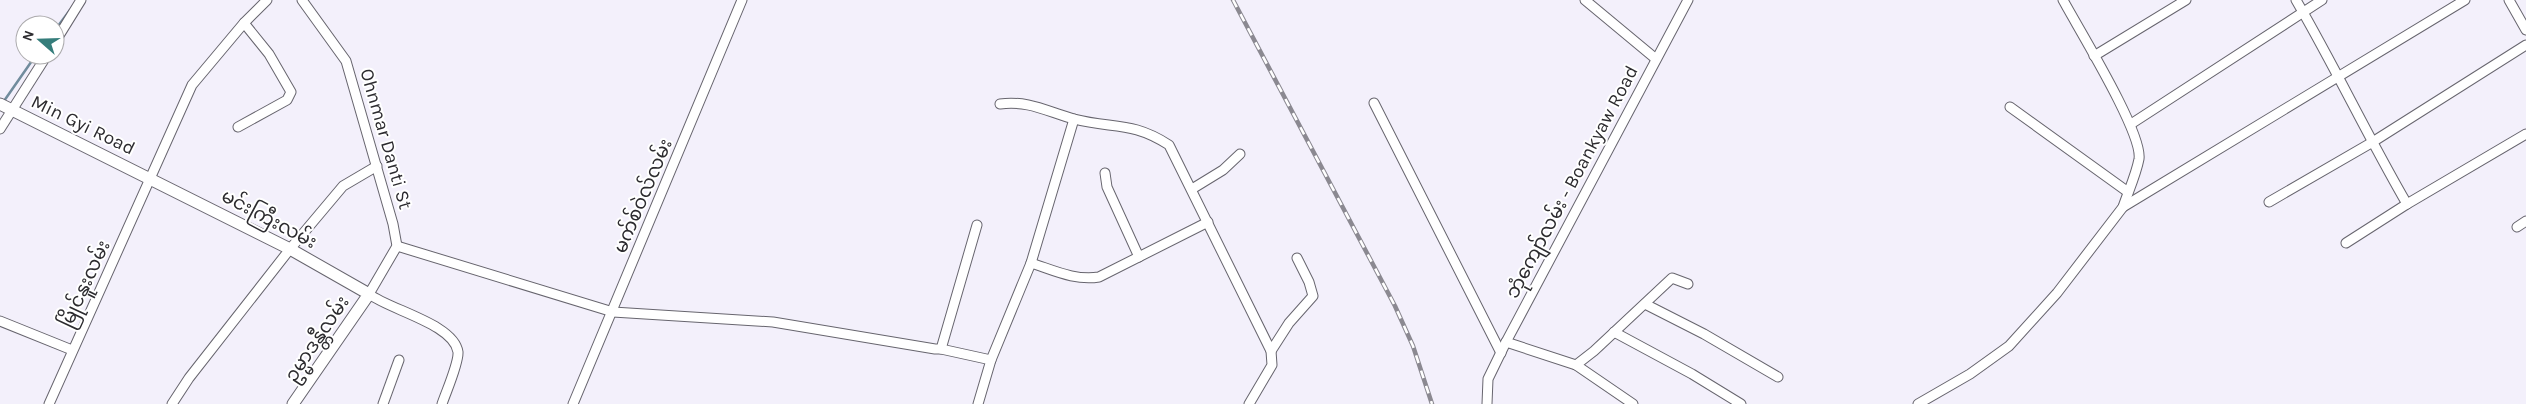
<svg xmlns="http://www.w3.org/2000/svg" width="2526" height="404" font-family="Karla,'Noto Sans Myanmar',sans-serif">
  <rect width="100%" height="100%" fill="#f3f0fb"/>
  <g fill="none" stroke-linecap="round" stroke-linejoin="round">
    <g stroke="#718c9d" stroke-width="2.5">
      <path d="M55,30L70,10"/>
      <path d="M4,101L36,55"/>
    </g>
    <g stroke="#67656e" stroke-width="11">
      <g id="minor">
        <path d="M302,0L346,61L393,224L397,246L369,294C390,310 454,324 458,352C459,363 446,392 442,404"/>
        <path d="M1585,0L1656,59"/>
        <path d="M2296,0C2335,67 2368,137 2407,204"/>
        <path d="M2509,0L2526,30"/>
        <path d="M55,42L81,0"/>
        <path d="M2094,56L2186,0"/>
        <path d="M1374,103L1501,353"/>
        <path d="M1000,104C1028,100 1048,112 1074,119C1113,129 1132,121 1169,145L1271,351L1272,365L1249,404"/>
        <path d="M2010,107L2128,192"/>
        <path d="M2131,124L2322,0"/>
        <path d="M238,127L287,100L291,92L269,54L244,23"/>
        <path d="M0,129L47,55"/>
        <path d="M1105,173L1107,187L1139,257"/>
        <path d="M1192,189L1223,170L1240,154"/>
        <path d="M2269,202L2371,143L2526,45"/>
        <path d="M2123,207L2465,0"/>
        <path d="M2517,227L2526,221"/>
        <path d="M2346,243L2407,204L2526,134"/>
        <path d="M397,246L613,312L773,322L935,349H941L977,225"/>
        <path d="M1031,263C1053,270 1075,281 1099,277L1208,222"/>
        <path d="M1645,304L1704,334L1778,377"/>
        <path d="M0,321L72,350"/>
        <path d="M1614,332L1692,374L1741,404"/>
        <path d="M1506,342L1576,365L1633,404"/>
        <path d="M941,349L991,360"/>
        <path d="M1271,351L1289,323L1313,296L1309,282L1297,258"/>
        <path d="M1576,365L1594,351L1672,278L1688,284"/>
        <path d="M49,404L192,85L244,23L267,0"/>
        <path d="M172,404L189,378L290,249L343,186L377,166"/>
        <path d="M383,404L399,360"/>
        <path d="M573,404L742,0"/>
        <path d="M978,404L991,360L1031,263L1074,119"/>
        <path d="M1487,404L1488,379L1506,342L1688,0"/>
        <path d="M1918,404L1970,374L2009,346L2057,293L2123,207C2128,192 2136,175 2139,159C2143,133 2078,28 2063,0"/>
      </g>
    </g>
    <g stroke="#67656e" stroke-width="13">
      <path id="secondary" d="M0,104L290,249L369,294L293,404"/>
    </g>
    <use href="#minor" stroke="#fff" stroke-width="9"/>
    <use href="#secondary" stroke="#fff" stroke-width="11"/>
    <g stroke="#8b8991" stroke-width="4.5">
      <path id="rail" d="M1233,0L1395,306L1413,346L1432,404"/>
    </g>
    <use href="#rail" stroke="#fff" stroke-width="2.5" stroke-dasharray="8" stroke-linecap="butt"/>
  </g>
  <g text-anchor="middle" dominant-baseline="central" stroke-width="4" stroke-linejoin="round" paint-order="stroke">
    <g font-size="19" fill="#2c2b2f" stroke="#fff">
      <text transform="translate(83 125) rotate(26)">Min Gyi Road</text>
      <text transform="translate(386 139) rotate(74)">Ohnmar Danti St</text>
      <text transform="translate(1572 182) rotate(-62)">ဘုံကျော်လမ်း - Boankyaw Road</text>
      <text transform="translate(643 196) rotate(-67)">မက်စ်ဝဲလ်လမ်း</text>
      <text transform="translate(269 219) rotate(28)">မင်းကြီးလမ်း</text>
      <text transform="translate(85 284) rotate(-65)">မြိုင်နူးလမ်း</text>
      <text transform="translate(317 339) rotate(-56)">ဥမ္မာဒန္တီလမ်း</text>
    </g>
  </g>
  <g transform="translate(40 40) rotate(290)"><circle r="24" fill="#ffffff" stroke="#abaaac"/>
  <path d="M0-4L9 19L0 12L-9 19Z" fill="#357d7b"/>
  <text y="-8" font-size="14" font-weight="bold" text-anchor="middle" fill="#2c2b2f">N</text>
  </g>
</svg>
